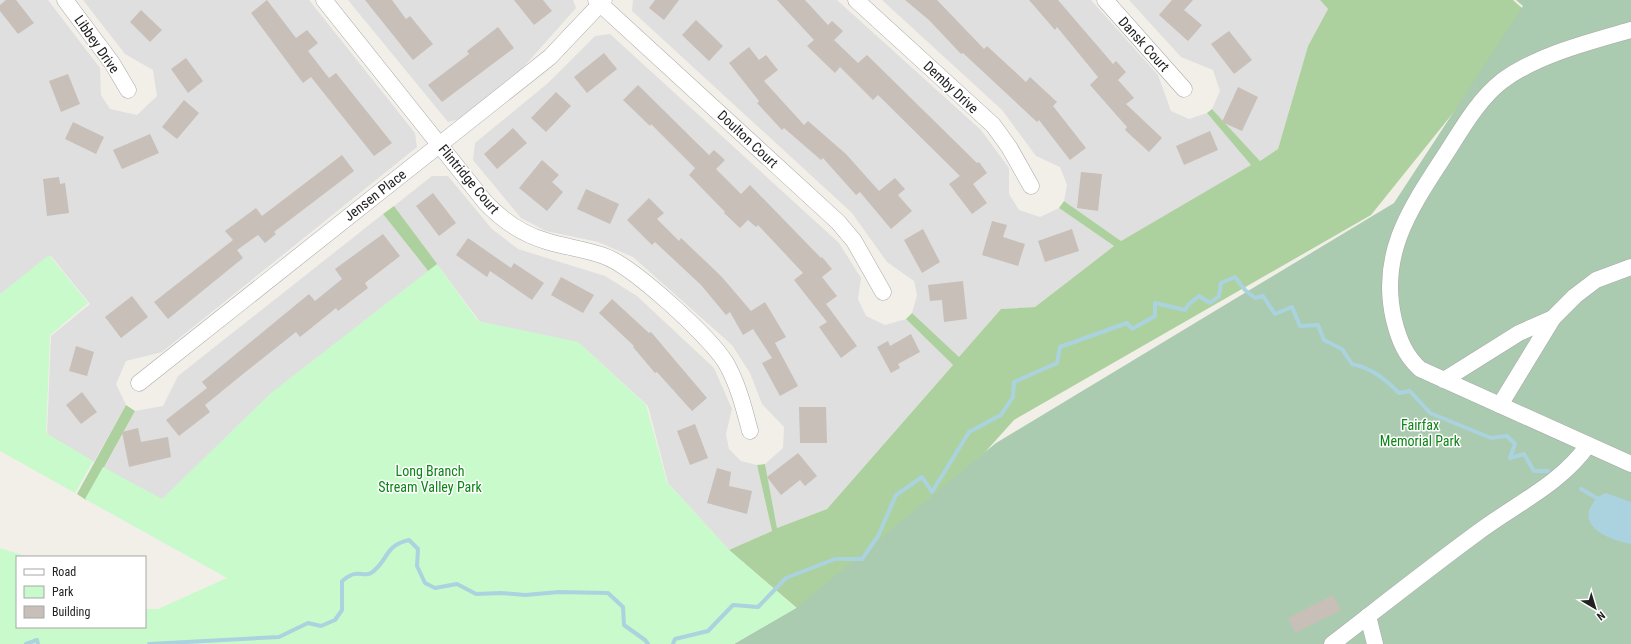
<svg xmlns="http://www.w3.org/2000/svg" width="1631" height="644" font-family="'Roboto Condensed',sans-serif">
  <rect width="100%" height="100%" fill="#f2efe9"/>
  <g fill="#e0dfdf">
    <path d="M0,0H48L100,68L101,95L110,109L137,115L157,96L153,70L125,54L83,0H309L415,133L417,147L162,352L126,361L116,384L126,405L94,462L47,434L51,336L90,304L51,256L0,296Z"/>
    <path d="M348,0H573L576,8L519,72L460,119L448,122Z"/>
    <path d="M633,0H837L981,130L1009,168V194L1019,210L1040,217L1059,208L1114,246L1035,307L1001,309L959,358L912,313L917,295L914,281L887,262L852,213L632,11Z"/>
    <path d="M882,0H1091L1158,75L1171,111L1189,119L1207,113L1252,165L1121,241L1064,201L1067,185L1060,167L1036,156L1002,110Z"/>
    <path d="M1129,0H1320L1328,9L1308,46L1278,149L1260,161L1212,109L1220,91L1213,70L1181,57Z"/>
    <path d="M610,34L839,243L861,278L858,299L866,316L885,325L906,319L953,365L827,509L777,528L765,464L783,448L784,427L762,404L750,373L732,345L633,257L598,242L546,231L521,218L473,160L475,143L548,83L595,36Z"/>
    <path d="M432,176H448L492,229L518,249L605,276L637,296L714,368L732,409L726,434L729,449L741,461L757,465L772,531L729,550L668,483L648,406L579,343L480,322L394,206Z"/>
    <path d="M383,214L429,272L164,501L104,468L135,411L163,406L178,376Z"/>
  </g>
  <g fill="#add19e">
    <path d="M1320,0H1513L1531,16L1371,215L1014,420L873,577L798,609L729,550L772,531L757,465L765,464L777,528L827,509L953,365L906,319L912,313L959,357L1001,309L1035,307L1114,246L1059,208L1064,201L1121,241L1251,165L1207,113L1212,109L1260,161L1278,149L1308,46L1328,9Z"/>
    <path d="M394,206L438,265L429,272L383,214Z"/>
    <path d="M126,405L135,411L86,500L77,494Z"/>
  </g>
  <path fill="#aacbaf" d="M1516,0H1631V644H734L796,608L996,443L1394,203L1523,6Z"/>
  <g fill="#c8facc">
    <path d="M49,255L88,303L50,335L46,433L93,461L75,493L0,451V294Z"/>
    <path d="M437,264L478,321L578,342L646,405L667,482L728,549L796,608L734,644H0V548L29,557H17V627H145V609H158L227,578L85,499L103,467L162,499L271,393Z"/>
  </g>
  <path fill="#aad3df" d="M1606,493L1631,502V544C1614,541 1581,530 1590,508C1594,500 1598,496 1606,493Z"/>
  <g fill="none" stroke-linecap="round" stroke-linejoin="round">
    <g stroke="#aad3df" stroke-width="4">
      <path d="M1581,489L1597,498"/>
      <path d="M26,644L37,640L38,644"/>
      <path d="M149,644L279,637L308,623L321,626L335,620L342,610V581C346,578 351,574 355,574C361,573 366,576 371,573C389,561 383,546 409,540L418,549L417,566L425,583L435,588L457,584L476,594L501,593L525,595L559,592L608,593L623,607L624,625L645,640L648,644"/>
      <path d="M673,644L675,639L708,631L733,605L758,607L786,578L835,559H862L878,536L896,495L922,477L932,492L969,432L1001,415L1013,397L1014,382L1057,363L1060,347L1127,323L1132,329L1155,316V303L1185,310L1189,304L1199,296L1210,303L1219,296L1221,283L1235,277L1245,290L1255,298L1263,296L1275,314L1292,307L1300,326L1318,325L1324,340L1342,349L1352,364C1372,368 1385,379 1399,393L1410,391L1430,413L1491,438L1507,436L1515,444L1510,458L1524,454L1534,471H1548"/>
    </g>
  </g>
  <g fill="#c7bfb8">
    <path d="M6,0H16L34,23L18,34L0,11V5Z"/>
    <path d="M267,0L296,38L307,30L318,43L308,51L329,78L336,73L392,143L374,156L311,77L303,83L251,13Z"/>
    <path d="M365,0H392L406,19L410,16L433,44L413,60Z"/>
    <path d="M514,0H543L552,11L534,25Z"/>
    <path d="M655,0H679L664,20L649,8Z"/>
    <path d="M777,0H805L828,25L832,21L843,31L834,40L858,63L867,55L977,163L979,162L987,173L973,184L987,203L972,214L949,184L960,176L878,95L873,100L840,67L835,73L807,46L814,40Z"/>
    <path d="M905,0H937L984,49L987,46L1026,82L1030,77L1057,102L1053,106L1086,148L1070,160L1039,120L1037,122L963,53L961,54L929,20Z"/>
    <path d="M1029,0H1058L1113,64L1116,61L1126,72L1118,80L1134,98L1126,104L1162,138L1149,152L1125,130L1127,127L1090,85L1098,77L1057,27L1055,30Z"/>
    <path d="M1172,0H1193L1184,10L1202,25L1188,41L1159,15Z"/>
    <path d="M141,10L162,30L150,42L130,22Z"/>
    <path d="M696,20L723,46L709,61L682,35Z"/>
    <path d="M498,27L514,48L442,102L428,85L469,54L467,51Z"/>
    <path d="M1229,31L1252,60L1234,74L1211,44Z"/>
    <path d="M749,47L759,60L766,55L778,70L764,81L804,125L808,121L846,154L879,191L895,178L905,189L898,195L912,211L891,229L860,192L856,195L823,158L821,160L784,128L782,130L757,103L759,101L729,63Z"/>
    <path d="M604,53L617,69L587,93L574,77Z"/>
    <path d="M186,58L203,81L188,93L171,69Z"/>
    <path d="M68,74L80,104L61,112L49,81Z"/>
    <path d="M638,85L709,155L714,150L725,160L716,169L741,194L750,185L821,258L822,257L832,269L822,277L837,296L826,304L857,346L841,358L819,327L827,322L794,280L803,273L758,225L756,227L748,220L740,228L724,213L725,212L689,175L695,168L651,124L650,126L623,100Z"/>
    <path d="M1238,87L1258,97L1242,131L1222,122Z"/>
    <path d="M556,92L571,106L546,132L531,118Z"/>
    <path d="M184,100L199,113L177,139L162,127Z"/>
    <path d="M73,122L104,137L96,154L65,139Z"/>
    <path d="M513,128L527,143L497,169L484,154Z"/>
    <path d="M1210,131L1218,150L1184,165L1176,146Z"/>
    <path d="M150,134L159,153L122,169L113,150Z"/>
    <path d="M342,155L354,171L274,232L276,234L265,243L258,235L237,250L243,258L168,319L154,302L233,240L225,231L256,208L262,216Z"/>
    <path d="M542,160L559,175L552,182L563,192L547,211L519,188Z"/>
    <path d="M1081,172L1102,174L1098,211L1077,208Z"/>
    <path d="M59,177L60,184L65,183L69,213L47,216L43,179Z"/>
    <path d="M586,189L619,204L610,224L577,209Z"/>
    <path d="M433,193L456,223L439,236L416,206Z"/>
    <path d="M649,198L664,213L657,219L679,241L681,238L721,276L751,311L765,302L786,337L775,343L798,386L780,396L762,363L772,358L753,329L743,335L730,312L726,315L701,285L655,242L652,245L627,220Z"/>
    <path d="M992,221L1007,225L1003,237L1025,244L1018,266L982,255Z"/>
    <path d="M923,229L940,262L922,273L904,240Z"/>
    <path d="M1072,229L1079,251L1045,262L1038,241Z"/>
    <path d="M383,234L400,256L365,283L368,288L338,311L336,308L300,337L296,332L243,374L205,405L210,412L179,436L166,420L207,388L202,382L309,294L315,301L342,279L335,269Z"/>
    <path d="M468,238L511,268L514,263L544,283L532,300L490,271L487,277L456,255Z"/>
    <path d="M561,277L594,295L583,313L551,295Z"/>
    <path d="M963,281L967,319L944,322L942,300L930,301L928,285Z"/>
    <path d="M132,296L148,317L121,338L105,317Z"/>
    <path d="M612,299L649,333L651,332L707,398L692,411L657,372L655,373L633,347L634,346L599,313Z"/>
    <path d="M911,334L920,352L898,364L900,368L891,373L877,347L888,341L890,346Z"/>
    <path d="M76,346L94,352L87,376L69,371Z"/>
    <path d="M82,392L97,412L81,424L66,405Z"/>
    <path d="M799,407H826L827,443H800Z"/>
    <path d="M695,424L708,458L690,465L677,431Z"/>
    <path d="M138,428L141,442L168,437L171,457L129,467L122,432Z"/>
    <path d="M798,453L817,476L805,486L800,480L781,495L767,477Z"/>
    <path d="M717,468L731,472L729,486L752,491L747,514L707,503Z"/>
    <path d="M1333,595L1341,610L1295,633L1288,618Z"/>
  </g>
  <g fill="none" stroke-linecap="round" stroke-linejoin="round">
    <g stroke="#a9a9a9" stroke-width="17">
      <g id="minor">
        <path d="M65,0L112,63L128,90"/>
        <path d="M324,0L485,202C502,220 522,234 546,241C565,247 585,249 604,256C633,266 710,337 726,363C738,384 744,408 750,431"/>
        <path d="M596,0L838,222L854,241L883,292"/>
        <path d="M856,0L993,125L1009,147L1031,186"/>
        <path d="M1105,0L1184,89"/>
        <path d="M1631,30C1589,42 1537,55 1502,81C1478,100 1463,127 1447,152C1412,206 1378,252 1394,320C1399,340 1405,355 1420,369L1631,464"/>
        <path d="M1444,380L1519,333L1553,318L1575,296L1596,280L1631,267"/>
        <path d="M139,383L550,57L604,0"/>
        <path d="M1500,405L1553,318"/>
        <path d="M1368,616L1375,644"/>
        <path d="M1332,644C1380,607 1428,569 1477,533C1514,505 1561,484 1588,445"/>
      </g>
    </g>
    <use href="#minor" stroke="#fff" stroke-width="16"/>
  </g>
  <g text-anchor="middle" dominant-baseline="central" stroke-width="3" stroke-linejoin="round" paint-order="stroke">
    <g font-size="14" fill="#222" stroke="#fff">
      <text transform="translate(97 44) rotate(55)">Libbey Drive</text>
      <text transform="translate(1144 44) rotate(48)">Dansk Court</text>
      <text transform="translate(951 87) rotate(43)">Demby Drive</text>
      <text transform="translate(748 139) rotate(43)">Doulton Court</text>
      <text transform="translate(469 179) rotate(50)">Flintridge Court</text>
      <text transform="translate(375 195) rotate(-38)">Jensen Place</text>
    </g>
    <g font-size="14" fill="#0c8416" stroke="#fff">
      <text x="1420" y="425">Fairfax<tspan x="1420" dy="16">Memorial Park</tspan></text>
      <text x="430" y="471">Long Branch<tspan x="430" dy="16">Stream Valley Park</tspan></text>
    </g>
  </g>
  <rect x="16" y="556" width="130" height="72" fill="#ffffff" stroke="#a7a7a7"/>
  <rect x="24" y="569" width="20" height="6" fill="#ffffff" stroke="#a7a7a7"/>
  <text x="52" y="576" font-size="12" fill="#222222">Road</text>
  <rect x="24" y="586" width="20" height="12" fill="#c8facc" stroke="#a7a7a7"/>
  <text x="52" y="596" font-size="12" fill="#222222">Park</text>
  <rect x="24" y="606" width="20" height="12" fill="#c7bfb8" stroke="#a7a7a7"/>
  <text x="52" y="616" font-size="12" fill="#222222">Building</text>
  <g transform="translate(1595 608) rotate(142)" stroke="#ffffff" stroke-width="3" paint-order="stroke">
  <path d="M0-3L7 15L0 10L-7 15Z" fill="#222222"/>
  <text y="-6" font-size="11" font-weight="bold" text-anchor="middle" fill="#222222">N</text>
  </g>
</svg>
